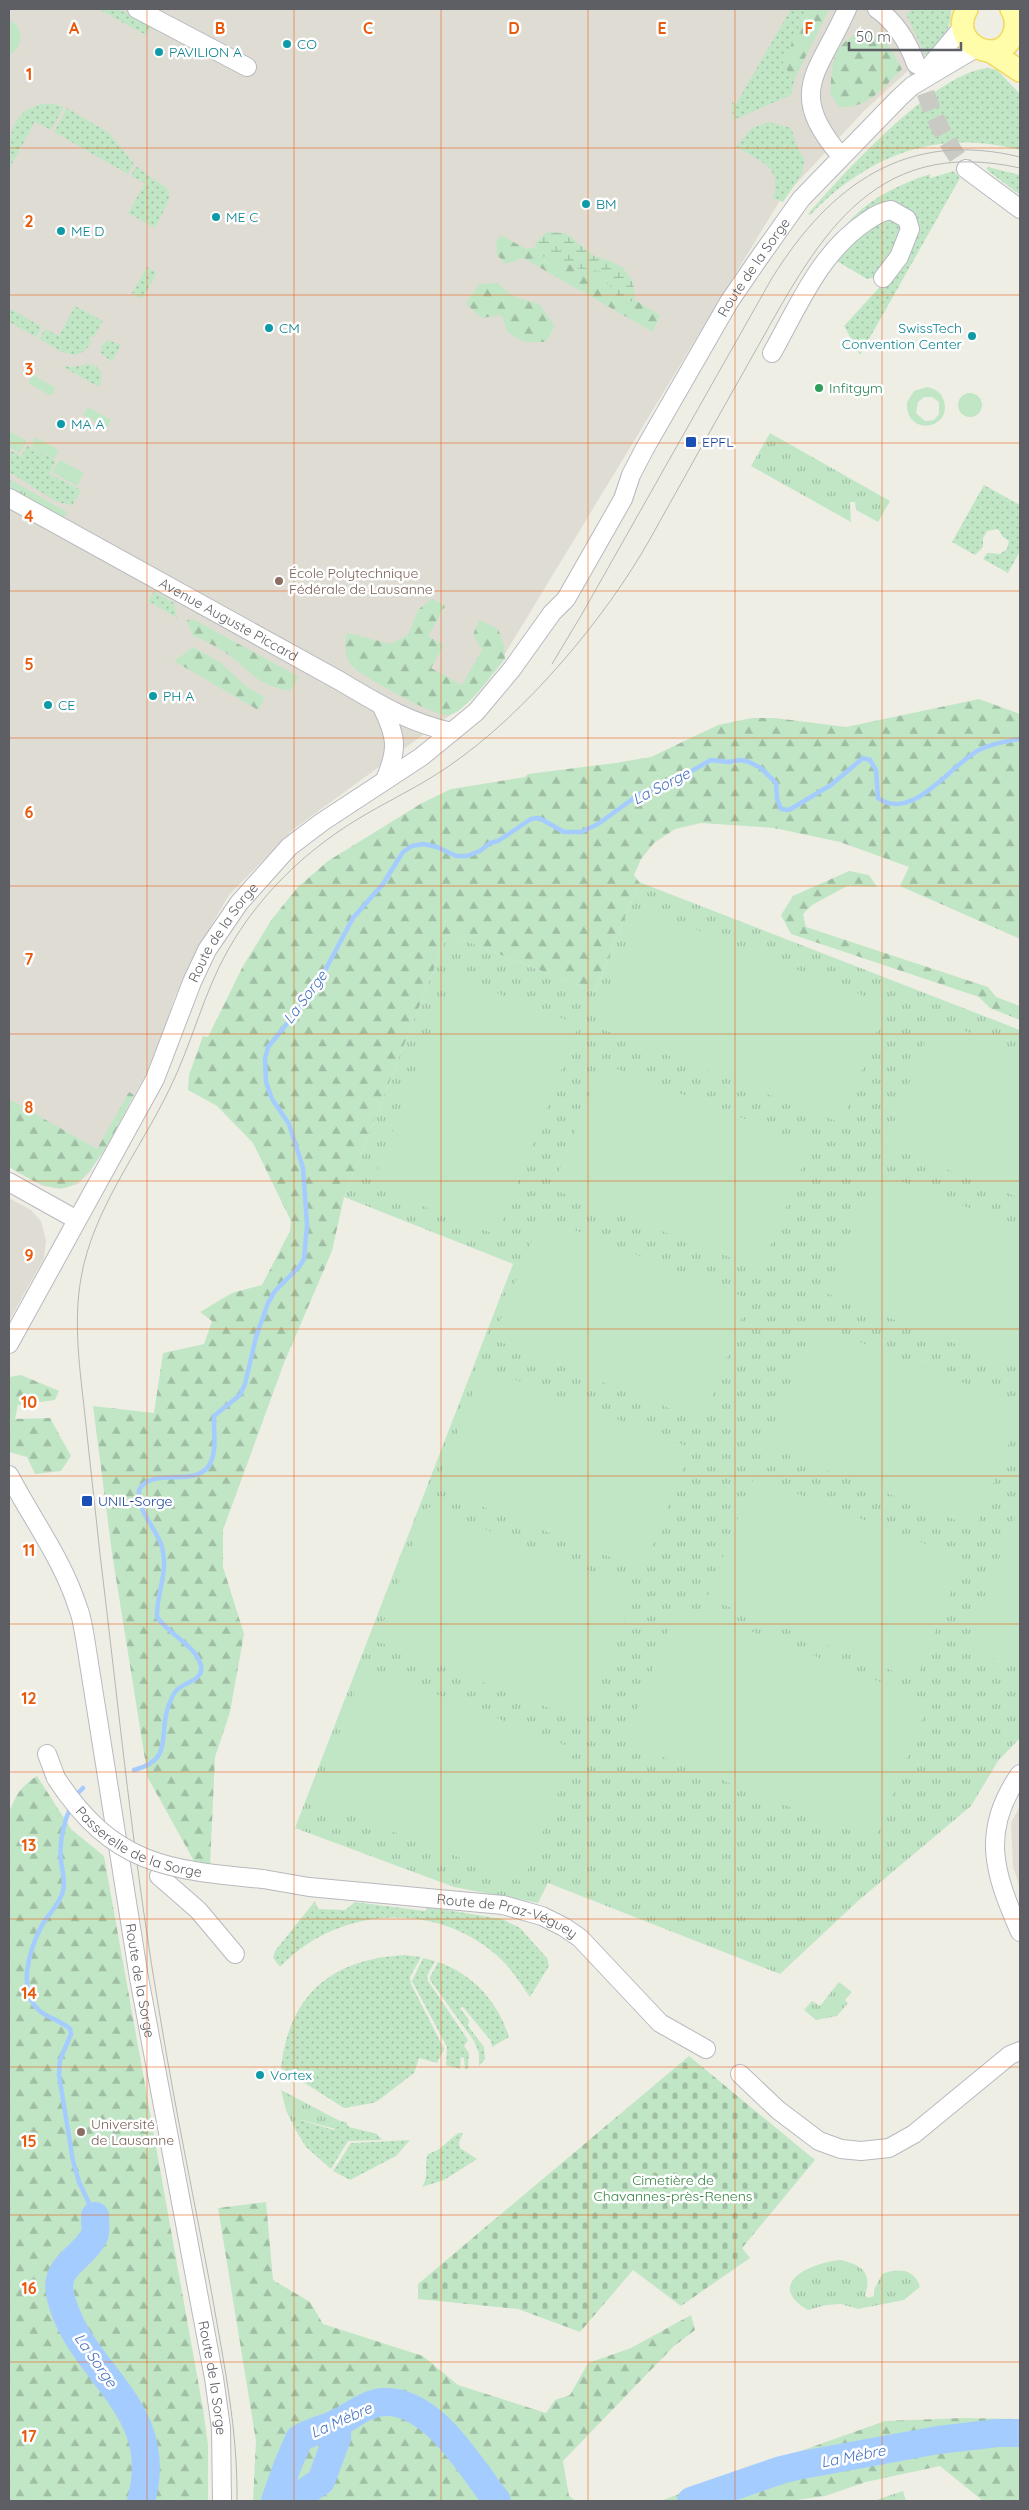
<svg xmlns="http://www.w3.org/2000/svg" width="1029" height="2510" font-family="Quicksand,sans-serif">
  <defs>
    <pattern id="grass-dots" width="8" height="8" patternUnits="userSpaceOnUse" patternTransform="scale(1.25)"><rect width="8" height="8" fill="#c1e6c6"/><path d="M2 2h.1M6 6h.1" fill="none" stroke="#a0bea4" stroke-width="1.8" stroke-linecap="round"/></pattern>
    <pattern id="forest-firs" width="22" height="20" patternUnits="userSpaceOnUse" patternTransform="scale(1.25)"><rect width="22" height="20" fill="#c1e6c6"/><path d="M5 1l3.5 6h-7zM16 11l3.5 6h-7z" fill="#a0bea4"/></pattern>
    <pattern id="wetland-marsh" width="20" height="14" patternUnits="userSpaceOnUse" patternTransform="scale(1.25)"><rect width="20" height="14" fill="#c1e6c6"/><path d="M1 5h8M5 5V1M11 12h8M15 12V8" fill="none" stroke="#a0bea4"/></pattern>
    <pattern id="cemetery-stones" width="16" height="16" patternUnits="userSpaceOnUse" patternTransform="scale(1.25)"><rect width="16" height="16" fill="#c1e6c6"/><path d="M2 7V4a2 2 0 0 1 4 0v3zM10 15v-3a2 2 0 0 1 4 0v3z" fill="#a0bea4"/></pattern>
    <pattern id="park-tufts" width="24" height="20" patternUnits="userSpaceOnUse" patternTransform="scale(1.25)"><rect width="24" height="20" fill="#c1e6c6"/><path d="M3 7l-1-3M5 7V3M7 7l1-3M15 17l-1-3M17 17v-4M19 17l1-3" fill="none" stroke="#a0bea4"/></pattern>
  </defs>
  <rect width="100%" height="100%" fill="#efeee5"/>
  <g fill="#dfddd3">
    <path d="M9,9H942L934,47L865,110L779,202L503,657L460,708L295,828L229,895L195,953L174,999L153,1062L90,1172L78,1184L60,1189L43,1186L9,1167Z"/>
    <path d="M9,1198L31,1210L41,1221L46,1241L44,1258L9,1321Z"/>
    <path d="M1020,1806V1887L1013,1867L1011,1823Z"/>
  </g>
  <g fill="url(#grass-dots)">
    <path d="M98,9H119L151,26L146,35Z"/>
    <path d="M791,9H829L795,78L791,95L733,120L732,102L736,104Z"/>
    <path d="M914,9H951C952,29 941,43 926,56L906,14Z"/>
    <path d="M988,68L997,70L1020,94V150C937,128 868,155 810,215L808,214C844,173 934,73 988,68Z"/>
    <path d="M41,104H54L64,107L51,130L35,122L9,169C9,142 8,112 41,104Z"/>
    <path d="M67,108L109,133L134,164L128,174L54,132Z"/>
    <path d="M769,122L791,128L799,151L805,159L801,175L783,202L773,198C783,167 759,160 736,147L752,128Z"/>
    <path d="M136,166C170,195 181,181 155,228L128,213L145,183L131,176Z"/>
    <path d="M988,167L1020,175V195L987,170Z"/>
    <path d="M954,171L960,178L860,355L844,326L886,280L908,245L900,210L824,253L821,251C831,245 843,228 852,218C874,196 901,184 930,174V178Z"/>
    <path d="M888,214L906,225L880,276L867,279L830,257Z"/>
    <path d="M147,267L157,273L142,299L132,293Z"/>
    <path d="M75,306L103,321L93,338L91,336L89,339L92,341C78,367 58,349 39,339L45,329L59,336Z"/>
    <path d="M9,308L42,327L36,337L9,322Z"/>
    <path d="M108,340L121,345L112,362L101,353V346Z"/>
    <path d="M88,364C101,366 105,376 99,387L61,366L72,367Z"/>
    <path d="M28,445L56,461L49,474L81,490L72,505L57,502L9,472V450L21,456Z"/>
    <path d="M984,485L1020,505V551L1008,573L983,559L987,553L1000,554L1007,549L1009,541L1003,537L998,529L987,531L983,538V547L975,555L952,542Z"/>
    <path d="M154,591L174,603L177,618L148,601Z"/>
    <path d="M315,1901L318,1909L345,1910L355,1902L425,1911L428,1907L502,1919L520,1928L547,1958L549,1966L530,1997C519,1981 509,1965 494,1953C430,1900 337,1908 280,1967L273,1958L275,1951Z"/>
    <path d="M404,1955L421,1957L410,1977L411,1984L444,2049L437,2063L419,2058L414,2073L379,2100L373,2103L344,2108L281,2068C289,1995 331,1959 404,1955Z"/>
    <path d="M423,1958L435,1961L427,1976L428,1981L468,2040L464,2046L469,2053L468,2068L465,2070L464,2058L461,2057L460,2069L446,2065L447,2047L412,1981Z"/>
    <path d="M438,1962C473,1974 498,2002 509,2037L492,2047L491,2041L463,2007L460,2008L469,2020L468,2026L484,2047L485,2059L479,2066V2053L474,2041L430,1980V1977Z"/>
    <path d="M300,2120L334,2130L340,2121L346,2122L349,2127L377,2134L382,2140L348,2141L331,2169L306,2147L295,2129Z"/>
    <path d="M458,2133H463L459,2143L460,2148L477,2159L444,2180L422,2187C430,2175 423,2166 428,2154L438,2150Z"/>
    <path d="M410,2140L396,2156L350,2180L333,2171L351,2143Z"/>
  </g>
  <g fill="url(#forest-firs)">
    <path d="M807,9H829L795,78L782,65Z"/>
    <path d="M858,33C887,34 889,46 902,69C883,88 868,109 839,107L830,93C833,64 830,48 858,33Z"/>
    <path d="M501,235L526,249L535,247C541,261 555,260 568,262L574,268L600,271L618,298L631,302L635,300L660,315L653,332L523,258L506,264L497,255L496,242Z"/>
    <path d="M497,283L512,296L539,304L555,326L546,342H524L507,332L502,315L482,318L466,304L479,284Z"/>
    <path d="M432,598L445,606L428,636L444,645L431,668L462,685L482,650L473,635L479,620L498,629L504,645L505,659C492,674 467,711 449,715C437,718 366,678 354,668C344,659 344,645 347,633L391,644L408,635L418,610Z"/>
    <path d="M187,620H195L299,677L290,691C254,684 256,675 230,656C219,647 205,641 192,635Z"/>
    <path d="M193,647L220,662L246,686L265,698L258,710L174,661Z"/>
    <path d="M979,699L1020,714V939L900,886L909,867L840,842L774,828L701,823L675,829L654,843L641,859L634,875L639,882L595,992L448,934L344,1197L332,1251L284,1363L223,1530V1567L244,1634L230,1712L215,1757L210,1867L194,1861L148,1778L112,1553L93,1406L154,1413L163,1353L204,1344L212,1321L200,1312L232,1293L262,1285L290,1231L291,1221L253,1143L217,1106L188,1090L189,1075L203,1036L208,1037L243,966L272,919L298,887L328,861L422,803L451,789L525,777L528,774L615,763L651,757L718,725L752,718H775L846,727Z"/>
    <path d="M849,871L869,875L877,887L847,886L812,905L803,914L806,927L988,987L996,997L1020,1006V1020L990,1008L979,997L791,934L781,915L793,896Z"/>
    <path d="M129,1092L134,1095C120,1120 90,1192 58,1188C40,1186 24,1176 9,1167V1099L97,1149Z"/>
    <path d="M21,1375L59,1391L55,1400L18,1405L15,1419L50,1418L71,1456L61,1471L35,1474L27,1457L9,1452V1377Z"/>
    <path d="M37,1776L71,1829L104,1856L203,2409L208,2445V2501H9V1813C15,1796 21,1786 37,1776Z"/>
    <path d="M266,2202L273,2280L310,2302L323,2324L423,2356L458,2385L546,2413L555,2400L570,2395L588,2363L631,2348L691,2315L695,2330L673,2347L563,2461L569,2496L576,2501H253L256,2441L218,2208Z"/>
    <path d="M962,2418L1020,2419V2497L1018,2501H983L940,2466L866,2482L825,2496L790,2501H660L885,2421Z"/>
  </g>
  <path fill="url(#wetland-marsh)" d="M547,232L564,233L571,237L594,256L611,261L623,268L633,281L635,300L625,304L618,298L600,271L574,268L568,262H553L537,253L535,243Z"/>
  <path fill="url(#cemetery-stones)" d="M689,2056L815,2160L742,2248L750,2258L681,2306L633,2270L580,2332L518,2309L418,2299V2284Z"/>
  <g fill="url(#park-tufts)">
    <path d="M770,433L890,501L878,522L856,510L855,502H850L851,522L751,466Z"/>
    <path d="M9,479L67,512L62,521L9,491Z"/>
    <path d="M639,882L1020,1030V1738L998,1761L971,1806L858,1901L780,1974L548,1883L538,1903L454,1887L295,1828L513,1264L344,1197L448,934L595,992Z"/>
    <path d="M839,1982L852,1992L845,2000L848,2003L837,2016L816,2020L804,2010L812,2001L820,2006Z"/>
    <path d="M281,2090L340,2121L336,2129L301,2120L295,2129L286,2110Z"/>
    <path d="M841,2260C861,2265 873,2272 865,2295L868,2298L874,2296V2290L882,2274C897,2268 915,2268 920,2287L904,2300L858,2309L841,2304L826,2305L808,2310C763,2284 812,2262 841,2260Z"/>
    <path d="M903,2491L906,2501H873Z"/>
  </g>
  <g fill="#c1e6c6" fill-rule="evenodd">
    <path d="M9,19C24,27 25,47 9,55Z"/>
    <path d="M33,375L56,388L51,396L28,383Z"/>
    <path d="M927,387C935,389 942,392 944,401C952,430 905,437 907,402L914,391ZM924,397H932L939,402V414L934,420L925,421L916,413L918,402Z"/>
    <circle cx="970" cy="405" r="12"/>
    <path d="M88,407L111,420L107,428L83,415Z"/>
    <path d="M9,431L27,441L20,453L9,447Z"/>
    <path d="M35,437L59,450L54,459L31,446Z"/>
    <path d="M60,460L84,473L77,486L52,472Z"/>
    <path d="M641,908L887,1005L841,1123L594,1026Z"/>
    <path d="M453,976L579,1025L497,1235L371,1186Z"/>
    <path d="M934,1019L1020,1052V1198L885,1145Z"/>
    <path d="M602,1063L811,1145L761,1269L552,1189Z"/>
    <path d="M875,1171L1020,1228V1369L826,1293Z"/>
    <path d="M541,1217L749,1299L702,1421L493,1339Z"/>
    <path d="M814,1324L1020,1405V1415L976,1528L766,1446Z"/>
    <path d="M483,1367L691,1448L643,1570L436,1488Z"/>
    <path d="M754,1477L964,1559L916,1680L707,1598Z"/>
    <path d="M1020,1504V1669L965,1647Z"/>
    <path d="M428,1507L637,1589L585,1722L376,1641Z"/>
    <path d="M679,1603L929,1701L874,1840L625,1742Z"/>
    <path d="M365,1666L575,1749L523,1882L313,1801Z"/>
  </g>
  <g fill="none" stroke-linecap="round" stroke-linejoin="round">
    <g stroke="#a5ccff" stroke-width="4.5">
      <path d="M134,1770C177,1759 156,1732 170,1702C172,1697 174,1692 178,1689C185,1682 204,1680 201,1666C196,1645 168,1634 157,1617C156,1594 169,1573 162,1547C156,1527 137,1512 139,1490C153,1464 202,1492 212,1459C217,1445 213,1431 214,1416L240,1395L245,1384L256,1337L268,1303L275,1291L299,1267L304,1259L307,1225L303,1168L289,1124L272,1099L266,1082L265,1059L268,1047L307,999L321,978L353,918L383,884L403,852L412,846L423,844L437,847L456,856H467L480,851L490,843L498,841L531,819L539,818L564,832H581L598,824L641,793L672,782L711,760L728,762L741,760L749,762L761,768L776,783L777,799L781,809L789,810L831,785L863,758L870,760L876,770L878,798C913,823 951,764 979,750C991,744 1007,741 1020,739"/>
      <path d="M75,1796L83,1788"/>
      <path d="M71,1806C64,1822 59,1843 61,1861C62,1871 66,1881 63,1891C59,1906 48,1914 41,1927C29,1951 16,1992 41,2012C50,2019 62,2021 70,2029L71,2034L60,2060L59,2075L73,2161L79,2182L95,2216"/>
    </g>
    <g stroke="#a5ccff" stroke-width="28">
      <path d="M95,2216C95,2224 97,2232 93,2238C81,2259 54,2266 60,2294C77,2373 168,2405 141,2501"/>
      <path d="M275,2501L287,2467L299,2439C311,2431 325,2429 338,2423C353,2415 365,2404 383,2402C433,2399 471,2468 497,2501"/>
      <path d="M292,2501L321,2481L337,2438L338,2422"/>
      <path d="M691,2501L781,2470L802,2465L938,2440L998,2433H1020"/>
    </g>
    <path stroke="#cacac5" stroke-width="18" stroke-dasharray="18 9" stroke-linecap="butt" d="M917,67C930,108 940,134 966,169"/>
    <g stroke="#b7b9bf" stroke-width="20">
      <g id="minor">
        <path d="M137,9L247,67"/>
        <path d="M877,9C897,23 908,42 916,64"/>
        <path d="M924,73L962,28"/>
        <path d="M841,156C785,91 819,73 847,9"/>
        <path d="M966,169L1020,209"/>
        <path d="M772,353C799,305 820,252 867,221C874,216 883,211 891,210L907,219L910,229L899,257L883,278"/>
        <path id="s1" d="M9,498L340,681C377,703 409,723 452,732"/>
        <path d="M382,707C397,737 398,749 385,780"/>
        <path d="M9,1182L77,1220"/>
        <path id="s2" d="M9,1344L155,1079L192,982L207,950L239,903L289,847L322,822L421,757L476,712L512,669L552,613L566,599L623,499L631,475L645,448L729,302L757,261L801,199L899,98L912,86L976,48"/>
        <path id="s3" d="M9,1475C32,1519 63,1560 78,1608C82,1617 83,1628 85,1638L139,1978L214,2378L221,2428L222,2501"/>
        <path d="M47,1754L56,1778"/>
        <path d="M1020,1774C980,1831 994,1873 1020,1932"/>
        <path d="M159,1876L198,1910L235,1954"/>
        <path id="s4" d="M263,1879L309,1887L503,1905L542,1916L564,1927L580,1938L660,2023L706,2049"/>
        <path d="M740,2074L778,2110L819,2141L841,2149L861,2151L889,2148L914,2134L1010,2055L1020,2051"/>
      </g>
    </g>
    <g stroke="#f1da5c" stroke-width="24">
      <g id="major">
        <path d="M967,9C947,43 999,69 1013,35C1017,26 1016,17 1011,9"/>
        <path d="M990,51L1020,71"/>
      </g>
    </g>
    <use href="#minor" stroke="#fff" stroke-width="18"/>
    <use href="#major" stroke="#fffcaa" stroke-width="21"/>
    <g stroke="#b5b6b6" stroke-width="1">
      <path d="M552,664L582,614L772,278C830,185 906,129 1020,157"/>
      <path d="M237,2501C238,2431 224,2364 212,2295C195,2204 176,2113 161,2022C134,1867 119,1710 100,1554C95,1508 90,1462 85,1416C80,1370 73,1324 81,1278C93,1209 139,1152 169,1090C192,1044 203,994 228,950C258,897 302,854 353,822C385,802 419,787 449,766C525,714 605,619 650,539C684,478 718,417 752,357C815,245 868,134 1020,168"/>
    </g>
    <g stroke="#b7b9bf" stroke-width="20" stroke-linecap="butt">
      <g id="minor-bridge">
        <path id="s5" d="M56,1778C113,1865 167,1870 263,1879"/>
      </g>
    </g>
    <use href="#minor-bridge" stroke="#fff" stroke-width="18"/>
  </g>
  <path fill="none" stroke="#e8590c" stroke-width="1" stroke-opacity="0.55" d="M147,9V2501M294,9V2501M441,9V2501M588,9V2501M735,9V2501M882,9V2501M9,148H1020M9,295H1020M9,443H1020M9,591H1020M9,738H1020M9,886H1020M9,1034H1020M9,1181H1020M9,1329H1020M9,1476H1020M9,1624H1020M9,1772H1020M9,1919H1020M9,2067H1020M9,2215H1020M9,2362H1020"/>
  <g fill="#0f9aa8" stroke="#fff" stroke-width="2">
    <circle cx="287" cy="44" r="5"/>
    <circle cx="159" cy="52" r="5"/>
    <circle cx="586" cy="204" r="5"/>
    <circle cx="216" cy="217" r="5"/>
    <circle cx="61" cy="231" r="5"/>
    <circle cx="269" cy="328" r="5"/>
    <circle cx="972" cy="336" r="5"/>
    <circle cx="61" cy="424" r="5"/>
    <circle cx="153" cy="696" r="5"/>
    <circle cx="48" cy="705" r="5"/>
    <circle cx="260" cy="2075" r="5"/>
  </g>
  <circle fill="#2e9e5b" stroke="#fff" stroke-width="2" cx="819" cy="388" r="5"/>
  <g fill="#1a4fb4" stroke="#fff" stroke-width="2">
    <rect x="685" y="436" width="12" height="12" rx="2.5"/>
    <rect x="81" y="1495" width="12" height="12" rx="2.5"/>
  </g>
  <g fill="#8d6e63" stroke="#fff" stroke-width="2">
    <circle cx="279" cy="581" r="5"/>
    <circle cx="81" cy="2132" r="5"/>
  </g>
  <g text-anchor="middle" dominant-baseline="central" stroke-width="5" stroke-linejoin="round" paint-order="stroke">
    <g font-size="14" fill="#0d838f" stroke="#fff" text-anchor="start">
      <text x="297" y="44">CO</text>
      <text x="169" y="52">PAVILION A</text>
      <text x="596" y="204">BM</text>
      <text x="226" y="217">ME C</text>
      <text x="71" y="231">ME D</text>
      <text x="279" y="328">CM</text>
      <text x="962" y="328" text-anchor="end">SwissTech<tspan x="962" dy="16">Convention Center</tspan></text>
      <text x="71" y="424">MA A</text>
      <text x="163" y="696">PH A</text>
      <text x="58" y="705">CE</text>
      <text x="270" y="2075">Vortex</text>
    </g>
    <g font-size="14" fill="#5d5f65" stroke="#fff">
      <text stroke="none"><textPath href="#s2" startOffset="1331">Route de la Sorge</textPath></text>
      <text stroke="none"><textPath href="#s1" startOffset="251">Avenue Auguste Piccard</textPath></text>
      <text stroke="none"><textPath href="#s2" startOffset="465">Route de la Sorge</textPath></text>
      <text stroke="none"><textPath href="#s5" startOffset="109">Passerelle de la Sorge</textPath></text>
      <text stroke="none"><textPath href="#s4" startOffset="248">Route de Praz-Véguey</textPath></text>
      <text stroke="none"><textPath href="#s3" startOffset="528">Route de la Sorge</textPath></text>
      <text stroke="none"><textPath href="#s3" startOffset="932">Route de la Sorge</textPath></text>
    </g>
    <g font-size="14" fill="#27864d" stroke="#fff" text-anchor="start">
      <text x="829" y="388">Infitgym</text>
    </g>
    <g font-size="14" fill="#164399" stroke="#fff" text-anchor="start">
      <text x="702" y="442">EPFL</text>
      <text x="98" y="1501">UNIL-Sorge</text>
    </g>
    <g font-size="14" fill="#785e54" stroke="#fff" text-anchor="start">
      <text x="289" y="573">École Polytechnique<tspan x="289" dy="16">Fédérale de Lausanne</tspan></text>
      <text x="91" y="2124">Université<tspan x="91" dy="16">de Lausanne</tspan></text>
    </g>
    <g font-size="14" fill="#358442" stroke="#fff">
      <text x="673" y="2180">Cimetière de<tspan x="673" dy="16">Chavannes-près-Renens</tspan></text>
    </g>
    <g font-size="15" font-style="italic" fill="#4774c3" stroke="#fff">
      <text transform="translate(661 786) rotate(-27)">La Sorge</text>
      <text transform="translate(305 997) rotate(-53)">La Sorge</text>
      <text transform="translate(96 2360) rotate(55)">La Sorge</text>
      <text transform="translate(341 2420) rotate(-24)">La Mèbre</text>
      <text transform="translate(853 2456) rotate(-11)">La Mèbre</text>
    </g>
  </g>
  <g font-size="16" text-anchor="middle" font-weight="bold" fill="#e8590c" stroke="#fff" stroke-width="5" stroke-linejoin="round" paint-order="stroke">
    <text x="74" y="34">A</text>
    <text x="220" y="34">B</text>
    <text x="368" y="34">C</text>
    <text x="514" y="34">D</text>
    <text x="662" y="34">E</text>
    <text x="809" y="34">F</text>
    <text x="29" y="80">1</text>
    <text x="29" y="227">2</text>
    <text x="29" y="375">3</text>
    <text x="29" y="522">4</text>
    <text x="29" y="670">5</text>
    <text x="29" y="818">6</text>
    <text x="29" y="965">7</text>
    <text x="29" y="1113">8</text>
    <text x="29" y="1261">9</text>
    <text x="29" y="1408">10</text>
    <text x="29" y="1556">11</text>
    <text x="29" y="1704">12</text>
    <text x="29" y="1851">13</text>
    <text x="29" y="1999">14</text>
    <text x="29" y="2147">15</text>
    <text x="29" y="2294">16</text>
    <text x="29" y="2442">17</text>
  </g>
  <rect width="1029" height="2510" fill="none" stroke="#5d5f65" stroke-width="20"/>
  <path d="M849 42v8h112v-8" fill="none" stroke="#5d5f65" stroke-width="2.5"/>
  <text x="856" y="42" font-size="15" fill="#5d5f65" stroke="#ffffff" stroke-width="4" paint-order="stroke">50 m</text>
</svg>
